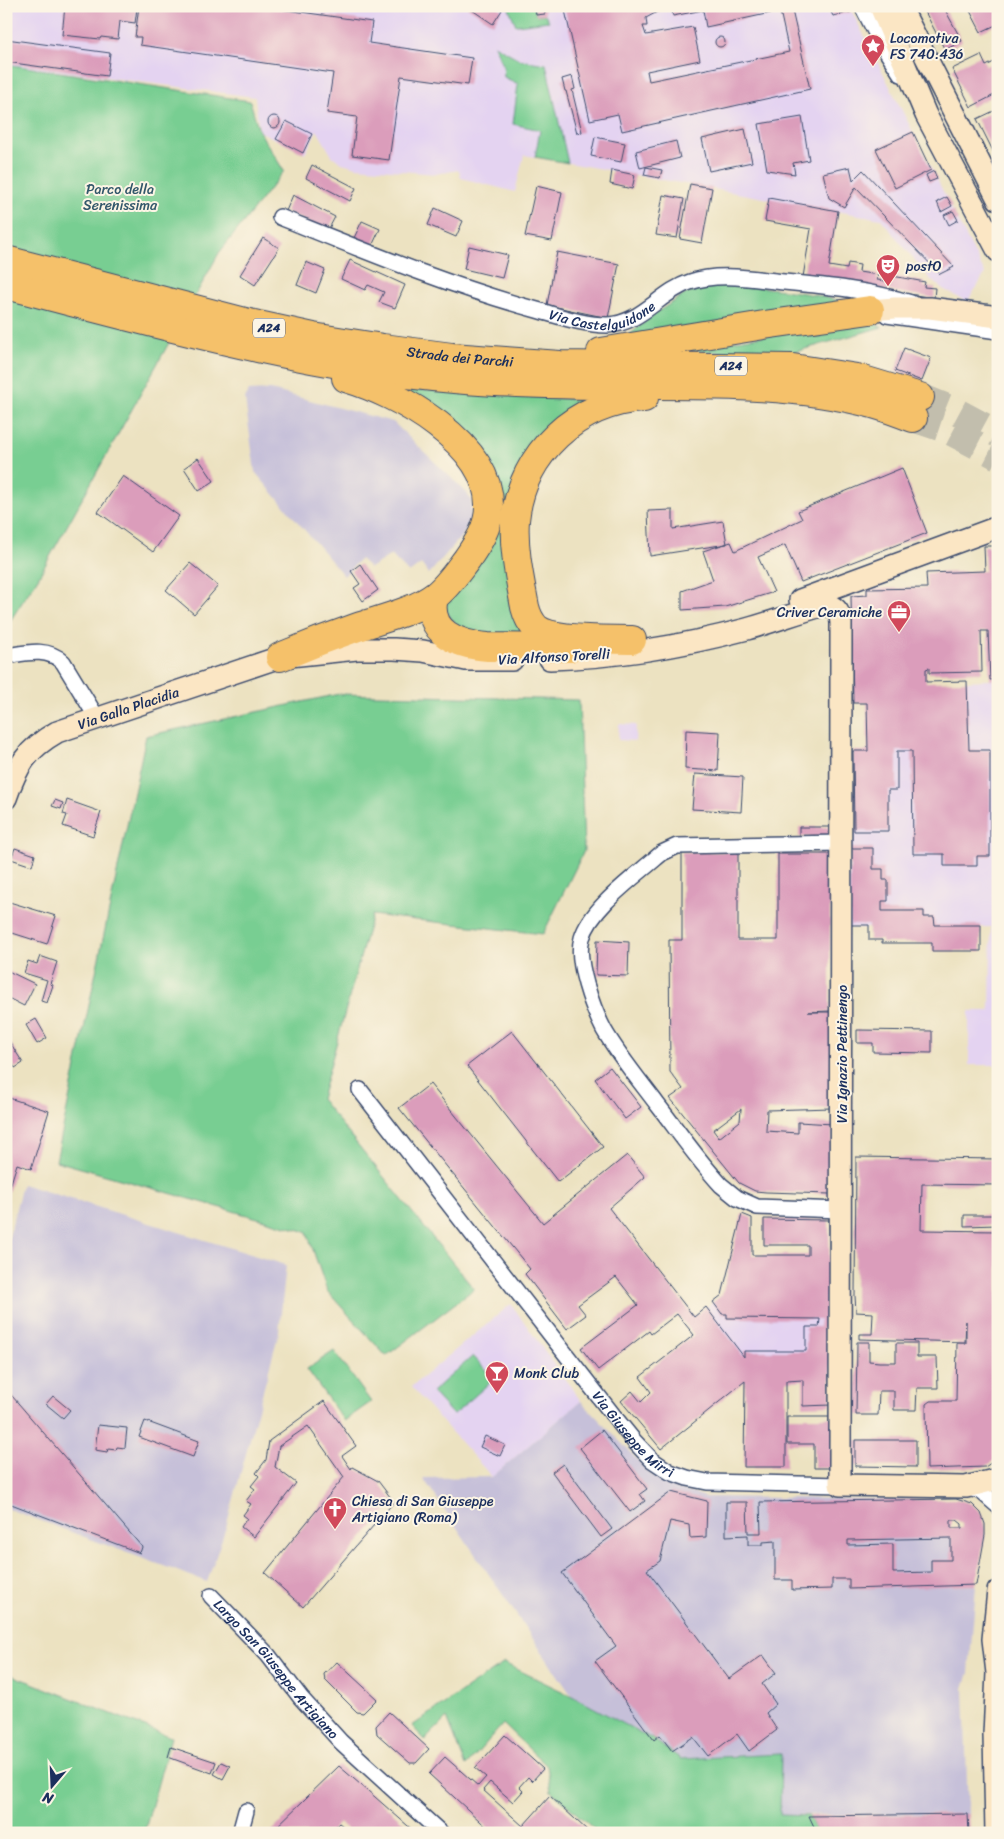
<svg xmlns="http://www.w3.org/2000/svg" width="1004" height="1839" font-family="Sriracha,sans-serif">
  <rect width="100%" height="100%" fill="#fcf5e5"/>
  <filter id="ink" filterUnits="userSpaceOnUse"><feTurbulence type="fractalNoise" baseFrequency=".02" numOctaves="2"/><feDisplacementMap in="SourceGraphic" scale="10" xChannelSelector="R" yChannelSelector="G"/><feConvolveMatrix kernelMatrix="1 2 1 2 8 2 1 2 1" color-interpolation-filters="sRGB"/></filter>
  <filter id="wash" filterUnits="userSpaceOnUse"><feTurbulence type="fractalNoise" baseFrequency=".0096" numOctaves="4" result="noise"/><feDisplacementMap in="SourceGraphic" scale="20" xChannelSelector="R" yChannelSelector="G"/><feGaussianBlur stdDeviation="1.12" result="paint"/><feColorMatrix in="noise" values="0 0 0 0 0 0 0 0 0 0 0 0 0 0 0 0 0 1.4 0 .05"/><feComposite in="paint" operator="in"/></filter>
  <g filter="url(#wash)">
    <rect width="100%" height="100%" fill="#ece2c1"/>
    <g fill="#e4d3f1">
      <path d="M6,6H849L985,274L967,302L943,289L932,281L881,219L524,155L515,192L461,178L459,170L435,174L357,167L342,163L332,156L317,130L305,154L259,131L255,97L6,64Z"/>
      <path d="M998,543V1065H969V1011H990L991,927L847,928L853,751L969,750L967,681L990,680L984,546Z"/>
      <path d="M619,724L636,725L635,741L618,740Z"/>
      <path d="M722,1295L830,1296L831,1380L745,1381L694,1317Z"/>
      <path d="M511,1304L581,1401L492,1477L411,1387Z"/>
    </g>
    <g fill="#c6c0d9">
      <path d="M271,390L393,422L467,493L471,501L470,517L465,532L429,574L421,564L409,573L391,555L370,568L360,559L344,576L255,472L245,399L248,391Z"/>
      <path d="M22,1184L286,1265L279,1332L226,1527L207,1582L6,1508V1249Z"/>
      <path d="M581,1401L653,1476L678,1489L706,1497L951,1500V1586L976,1585L969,1673L964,1688L968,1814L780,1815V1754L681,1759L654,1740L572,1696L423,1478L492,1477Z"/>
    </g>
    <g fill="#78ce92" stroke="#4a7e78">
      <path d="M508,6H534L536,15L545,14L549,21L516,25Z"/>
      <path d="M494,45L521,60L546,64L568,163L535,157L540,130L513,124L518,84L504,77L503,65Z"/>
      <path d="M6,64L250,101L259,131L284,171L219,253L38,578L6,627Z"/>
      <path d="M721,284C761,287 813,291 851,305L628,336L654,314L687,293Z"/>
      <path d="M865,320L882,327L784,355L674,350Z"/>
      <path d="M402,389L587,400L526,456L525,632C490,636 461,643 443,605L498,501Z"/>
      <path d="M339,694L579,700L584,851L543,934L372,915L321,1099L474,1289L386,1356L327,1291L307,1232L56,1161L146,736Z"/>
      <path d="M334,1351L371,1402L344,1421L307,1369Z"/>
      <path d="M473,1356L494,1379L453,1415L432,1392Z"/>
      <path d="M504,1663L572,1696L654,1740L681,1759L781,1754L780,1815L809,1816L817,1833H594V1829L551,1791L547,1766L503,1724L466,1766L447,1718L425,1740L412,1726Z"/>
      <path d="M6,1673L171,1737L144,1833H6Z"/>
    </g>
    <g id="blocks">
      <g fill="#db9dbb" fill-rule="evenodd">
        <path d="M65,6H119L137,8L135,23L120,21L118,39L101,37L100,39L62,35Z"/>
        <path d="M139,6H258L372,22L369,43L472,58L468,85L401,76L389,160L352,155L357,117L327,113L333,73L140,45L141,37H135Z"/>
        <path d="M466,6H496L502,10L493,24Z"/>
        <path d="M534,6H544L545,14L536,15Z"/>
        <path d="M564,6H668L646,18L647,26H643L646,35L693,27L700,60L647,71L649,81L789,52L780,11L706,27L703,10L673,16L671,6H791L810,89L622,131L618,114L590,120Z"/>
        <path d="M828,6H848L851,12L833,16Z"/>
        <path d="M922,6H943L962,41L945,50Z"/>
        <path d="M969,6H998V24L981,32L968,7Z"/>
        <circle cx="720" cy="42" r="5"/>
        <path d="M6,39L110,53L107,76L6,62Z"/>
        <path d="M981,55L986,66L998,60V93L971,107L952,69Z"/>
        <path d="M572,76L575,89L572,90L582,132L577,133L566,91H565L562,79Z"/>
        <path d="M998,109V161L977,119Z"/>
        <circle cx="274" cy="122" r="6"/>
        <path d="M802,117L809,160L793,163L795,174L767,170L759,124Z"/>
        <path d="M286,121L312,134L303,153L276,139Z"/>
        <path d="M745,129L752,162L709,171L702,139Z"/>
        <path d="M913,132L931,170L895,188L876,149Z"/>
        <path d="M595,137L625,143L621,162L591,156Z"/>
        <path d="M676,141L680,158L640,168L636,151Z"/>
        <path d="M312,165L356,188L350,201L306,178Z"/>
        <path d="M646,167L662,170L660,178L644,175Z"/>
        <path d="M850,167L853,180L863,170L954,267L940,274L856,187L844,207L829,198L823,173Z"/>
        <path d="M612,170L635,175L632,189L610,184Z"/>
        <path d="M934,171L937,179L929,182L926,175Z"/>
        <path d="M690,184L712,188L702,243L680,239Z"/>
        <path d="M536,186L562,192L552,241L525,236Z"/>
        <path d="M293,195L335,217L327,232L286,211Z"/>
        <path d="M663,195L684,199L677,238L656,235Z"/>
        <path d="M947,197L952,206L941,212L937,202Z"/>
        <path d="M769,198L838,211L829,266L847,269L848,263L860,265L859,272L878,275L877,280L886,281L887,275L925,282L924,287L935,288L934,298L803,277L811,229L765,221Z"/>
        <path d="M435,208L463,221L456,237L428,225Z"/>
        <path d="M953,211L958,220L949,225L944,215Z"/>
        <path d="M362,221L380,229L372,246L354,238Z"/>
        <path d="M263,238L279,248L255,285L240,275Z"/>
        <path d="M469,246L508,255L502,278L464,269Z"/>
        <path d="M557,252L619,264L608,318L547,305Z"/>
        <path d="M350,260L405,285L395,308L379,302L384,292L368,285L365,290L341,279Z"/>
        <path d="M306,262L325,270L316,293L297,285Z"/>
        <path d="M904,348L931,358L922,381L895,371Z"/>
        <path d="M198,458L214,481L199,491L184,468Z"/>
        <path d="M902,468L927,533L801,582L785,545L758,557L774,592L725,607L682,610V591L713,580L703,551L731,542L735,551L802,519L798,511Z"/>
        <path d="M123,476L179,516L153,552L98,512Z"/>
        <path d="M673,510V529L723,521L727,544L650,556L648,511Z"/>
        <path d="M984,546H998V679L990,680L988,631H981L982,672L929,673V668L926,669V682L967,681L969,750H990V856H977V866H944V854H913L912,751H897V790H888V831H854L853,751H868L867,703H853L851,596L867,595V589L927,588L926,573L985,571Z"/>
        <path d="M190,563L218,586L194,614L166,590Z"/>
        <path d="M360,564L378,590L363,601L354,588L360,584L351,571Z"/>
        <path d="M996,689H998V743H995Z"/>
        <path d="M686,730L720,732L718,771L685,769Z"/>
        <path d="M695,774L743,777L741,812L692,809Z"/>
        <path d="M55,800L63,803L61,809L52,806Z"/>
        <path d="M67,800L101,812L93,836L63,826L67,815L63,814Z"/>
        <rect x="995" y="818" width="3" height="12"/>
        <path d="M799,827H829L830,837H799Z"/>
        <path d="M15,848L35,855L32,866L11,859Z"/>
        <path d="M850,848H873V869H883V880H888V901H882V911H924V917H934L935,925H981V951H932V943H882V940H869V925H850Z"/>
        <path d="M682,852H738V940H778V854H830V1011L808,1012H832L831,1108L767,1110L766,1131L798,1133V1122L833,1124L830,1194L766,1192L755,1191L739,1183L670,1098L683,1089L670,1072L669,940H682ZM741,1109L740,1121L719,1138L713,1130Z"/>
        <path d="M6,901L56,916L47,944L6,931Z"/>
        <path d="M597,940L629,942L628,976L596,975Z"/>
        <path d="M40,956L57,962L50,984L53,985L47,1003L41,1001L47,980L24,973L28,961L37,964Z"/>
        <path d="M6,970L35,984L24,1006L6,997Z"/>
        <path d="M36,1019L47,1038L37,1044L26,1025Z"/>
        <path d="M857,1030L932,1031V1053L873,1052V1043H857Z"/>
        <path d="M512,1031L603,1147L558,1182L467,1066Z"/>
        <path d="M6,1036L23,1063L15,1068L9,1058L6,1059Z"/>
        <path d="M610,1067L641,1107L625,1119L595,1079Z"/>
        <path d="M430,1084L543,1223L627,1155L645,1177L609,1208L694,1317L706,1307L744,1357V1351H806V1327H819L820,1319L727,1318V1314H722L713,1302L722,1295L742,1214L752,1218V1255H808V1245H764V1219L829,1220L831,1405L803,1406V1380L786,1381V1467H744L745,1381L661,1449L621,1401L632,1391L641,1402L651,1392L640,1377L694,1335L677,1314L651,1334L649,1331L598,1370L581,1348L638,1305L616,1277L578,1305L586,1315L567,1329L525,1274L530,1269L399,1108Z"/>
        <path d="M6,1097L49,1111L31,1169L17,1164L7,1196Z"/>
        <path d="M856,1157L998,1159V1185L922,1184L921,1230L998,1231V1458L985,1467L927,1469L926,1404L930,1401H956L957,1343H966V1321L965,1342L859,1339V1334H872L873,1313L856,1312L855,1296Z"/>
        <path d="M964,1215H998V1225L964,1226Z"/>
        <path d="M857,1342H869V1361L879,1362H896V1343H917V1357H937L938,1388H917L916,1410H894V1391H879L878,1415H856Z"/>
        <path d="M6,1389L142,1547L140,1553L6,1502Z"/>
        <path d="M53,1396L70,1410L63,1418L46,1404Z"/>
        <path d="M324,1401L356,1446L342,1456L351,1469L352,1467L378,1481L394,1502L303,1607L265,1573L344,1477L308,1426L279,1446L275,1467L296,1483L254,1537L241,1527L247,1518L243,1515L251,1504L246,1501L255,1489L251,1486L259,1476L256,1473L266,1460L269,1441Z"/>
        <path d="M787,1417H834V1468H814V1444H787Z"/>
        <path d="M145,1421L199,1441L193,1457L139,1437Z"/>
        <path d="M98,1425L127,1428L125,1448L117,1447L116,1450L108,1449L107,1452L95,1450Z"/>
        <path d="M602,1430L647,1489L640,1494L645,1501L630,1512L580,1448Z"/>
        <path d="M485,1436L505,1445L500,1456L480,1447Z"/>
        <path d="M855,1440H916V1467L855,1466Z"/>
        <path d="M563,1464L612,1529L601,1537L552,1472Z"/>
        <path d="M671,1492L707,1501L706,1537L690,1538L689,1525L670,1521L660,1561L647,1570L729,1679L763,1655L776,1673L762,1684L776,1704L766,1713L777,1730L749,1751L737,1734L708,1756L693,1737L672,1751L660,1735L654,1740L595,1661L616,1646L562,1573Z"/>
        <path d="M956,1499L972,1504L981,1513L985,1524V1535L976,1585L849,1589V1579H832V1589L792,1590V1580H775V1541L763,1542V1545H748V1535L726,1536V1502H747L748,1533H761L760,1502ZM951,1520H957L962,1524V1528H951ZM951,1538V1560H931V1572L893,1573V1544L848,1545V1540Z"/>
        <path d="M337,1662L377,1699L363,1713L357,1712L325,1680L324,1674Z"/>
        <path d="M389,1712L429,1749L416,1763H410L377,1734L376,1726Z"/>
        <path d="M505,1735L543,1769L532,1781L528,1777L519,1787L523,1791L513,1802L490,1782L483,1790L523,1826L550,1796L588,1831L587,1833H493L429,1774L445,1757L478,1786L486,1777L475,1768Z"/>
        <path d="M171,1747L216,1762L212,1773L168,1757Z"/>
        <path d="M221,1762L230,1766L223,1779L214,1774Z"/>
        <path d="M339,1766L375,1797L416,1833H352L339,1823L329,1833H270Z"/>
        <path d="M968,1814L969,1833H817L809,1816Z"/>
      </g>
    </g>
  </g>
  <g filter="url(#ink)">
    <use href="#blocks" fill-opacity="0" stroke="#3a4a6d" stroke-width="1"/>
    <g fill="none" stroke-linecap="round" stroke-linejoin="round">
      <g stroke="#c2bead" stroke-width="28" stroke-dasharray="28 14" stroke-linecap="butt">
        <path d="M920,397L957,412L998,434"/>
        <path d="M913,418L946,429L998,456"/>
      </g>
      <g stroke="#3a4a6d" stroke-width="18">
        <g id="street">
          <path d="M862,6L881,43L901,74"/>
          <path id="s1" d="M280,217C365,251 449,286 537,310C559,316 583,325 607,325C641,324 660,292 690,282C719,272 754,279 784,282C827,286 870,290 911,303"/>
          <path d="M887,315L998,331"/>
          <path d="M6,656C26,653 47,647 63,662L97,718"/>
          <path id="s2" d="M360,1090L617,1420L634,1441L652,1460L670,1472L687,1478L707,1482L840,1485"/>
          <path d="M841,1210L757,1207L737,1198L721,1185C698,1160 678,1131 657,1104C639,1080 619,1056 604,1030C593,1009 575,961 582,938C591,908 632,879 656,858L662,853L677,846L842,843"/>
          <path d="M966,1487L982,1492L998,1506"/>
          <path id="s3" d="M211,1596L268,1655L301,1698L341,1742L441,1833"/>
          <path d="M240,1833L246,1811"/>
        </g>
      </g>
      <g stroke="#3a4a6d" stroke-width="24">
        <g id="secondary">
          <path d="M880,6L926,115L998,251"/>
          <path d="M900,6L998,199"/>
          <path d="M870,310L895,308H930L998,317"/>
          <path d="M800,600L998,527"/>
          <path d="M550,659C617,657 683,646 747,629C773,622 798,612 825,605C836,606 840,612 841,623L840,1485L966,1487L998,1479"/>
          <path id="s4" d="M6,798C17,766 27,749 57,732L280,657L357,649H394L423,651L466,660H512"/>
          <path d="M996,1833L994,1734L997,1673L993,1639L998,1591"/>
        </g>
      </g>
      <g stroke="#3a4a6d" stroke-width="30">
        <g id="highway">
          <path id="s5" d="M6,260L249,323L313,337L383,348L452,357L560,365L793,368L857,378L920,397"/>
          <path d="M6,285C154,323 301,366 454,379C512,384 571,385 630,385C710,385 795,383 873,404C887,408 900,413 913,418"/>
          <path d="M601,352L764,325L870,310"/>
          <path d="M434,597C425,633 459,645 488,647L570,648"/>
          <path d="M632,640C609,639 553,642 536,628C530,622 527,615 525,607C520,580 513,549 515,520C522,453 577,402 644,398"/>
          <path d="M280,657C306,646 332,636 358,627C382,619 415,611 435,596C448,586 457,572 467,559C478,543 489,527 489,507C491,444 398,393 346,378"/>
        </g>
      </g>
      <use href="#street" stroke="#fff" stroke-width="15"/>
      <use href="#secondary" stroke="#fbe6c4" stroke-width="21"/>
      <use href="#highway" stroke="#f5c16b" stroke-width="28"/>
    </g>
  </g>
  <defs>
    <g id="sight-pin" transform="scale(1.25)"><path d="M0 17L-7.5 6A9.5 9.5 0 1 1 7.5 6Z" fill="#d1495b" stroke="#fcf5e5"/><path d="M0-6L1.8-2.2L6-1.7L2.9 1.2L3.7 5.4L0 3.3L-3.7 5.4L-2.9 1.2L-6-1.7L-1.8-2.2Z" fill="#fff"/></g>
    <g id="theatre-pin" transform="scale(1.25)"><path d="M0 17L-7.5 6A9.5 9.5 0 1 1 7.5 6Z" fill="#d1495b" stroke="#fcf5e5"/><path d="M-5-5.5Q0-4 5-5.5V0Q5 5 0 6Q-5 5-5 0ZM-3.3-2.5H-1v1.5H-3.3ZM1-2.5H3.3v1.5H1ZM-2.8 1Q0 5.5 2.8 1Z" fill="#fff"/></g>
    <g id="office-pin" transform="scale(1.25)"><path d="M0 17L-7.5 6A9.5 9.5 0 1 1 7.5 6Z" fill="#d1495b" stroke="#fcf5e5"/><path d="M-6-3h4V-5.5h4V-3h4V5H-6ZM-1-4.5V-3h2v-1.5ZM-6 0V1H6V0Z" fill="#fff"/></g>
    <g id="bar-pin" transform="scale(1.25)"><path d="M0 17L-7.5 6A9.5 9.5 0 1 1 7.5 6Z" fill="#d1495b" stroke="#fcf5e5"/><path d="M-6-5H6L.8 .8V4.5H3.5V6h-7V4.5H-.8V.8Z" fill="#fff"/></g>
    <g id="church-pin" transform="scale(1.25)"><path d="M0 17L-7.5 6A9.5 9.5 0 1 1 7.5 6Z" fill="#d1495b" stroke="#fcf5e5"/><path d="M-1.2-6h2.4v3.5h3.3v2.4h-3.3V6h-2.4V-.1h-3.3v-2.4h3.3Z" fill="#fff"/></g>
  </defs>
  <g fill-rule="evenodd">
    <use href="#sight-pin" x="873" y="46"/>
    <use href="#theatre-pin" x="888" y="266"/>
    <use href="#office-pin" x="899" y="612"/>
    <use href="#bar-pin" x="497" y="1373"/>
    <use href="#church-pin" x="335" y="1509"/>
  </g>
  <g text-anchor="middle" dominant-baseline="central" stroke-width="4" stroke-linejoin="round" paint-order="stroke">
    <g fill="#fcf5e5" stroke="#5e6a86" stroke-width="1">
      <rect x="253" y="318.5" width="32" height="19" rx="4"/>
      <rect x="715" y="356.5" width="32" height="19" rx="4"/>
    </g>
    <g font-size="12" font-weight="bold" fill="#1b2f5e">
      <text x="269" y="328">A24</text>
      <text x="731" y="366">A24</text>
    </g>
    <g font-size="14" fill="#1b2f5e" stroke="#fcf5e5" text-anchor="start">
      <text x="890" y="38">Locomotiva<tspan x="890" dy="16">FS 740.436</tspan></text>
      <text x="906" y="266">postO</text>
      <text x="882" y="612" text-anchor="end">Criver Ceramiche</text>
      <text x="514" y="1373">Monk Club</text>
      <text x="352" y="1501">Chiesa di San Giuseppe<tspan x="352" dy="16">Artigiano (Roma)</tspan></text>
    </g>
    <g font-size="14" fill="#32576b" stroke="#fcf5e5">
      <text x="120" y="189">Parco della<tspan x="120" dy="16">Serenissima</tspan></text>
    </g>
    <g font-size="14" fill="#1b2f5e" stroke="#fcf5e5">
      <text stroke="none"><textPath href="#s1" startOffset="342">Via Castelguidone</textPath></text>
      <text stroke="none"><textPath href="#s5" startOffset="465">Strada dei Parchi</textPath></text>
      <text transform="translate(554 657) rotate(-3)">Via Alfonso Torelli</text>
      <text stroke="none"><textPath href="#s4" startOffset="161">Via Galla Placidia</textPath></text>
      <text transform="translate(842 1054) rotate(-90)">Via Ignazio Pettinengo</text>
      <text stroke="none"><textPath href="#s2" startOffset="440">Via Giuseppe Mirri</textPath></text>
      <text stroke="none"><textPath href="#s3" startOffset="98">Largo San Giuseppe Artigiano</textPath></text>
    </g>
  </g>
  <rect width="1004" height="1839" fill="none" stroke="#fcf5e5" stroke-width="25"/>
  <g transform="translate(52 1786) rotate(199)" stroke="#fcf5e5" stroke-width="4" paint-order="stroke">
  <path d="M0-4L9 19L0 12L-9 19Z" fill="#1b2f5e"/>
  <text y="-8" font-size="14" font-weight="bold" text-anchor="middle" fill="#1b2f5e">N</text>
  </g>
</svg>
